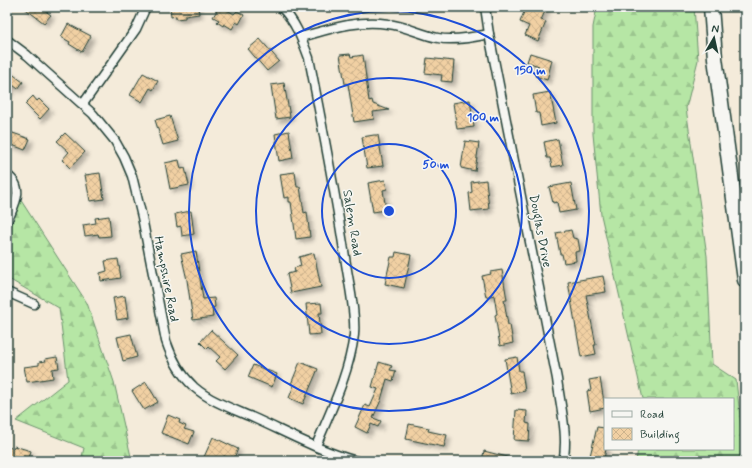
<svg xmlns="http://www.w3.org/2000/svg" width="752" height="468" font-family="Mynerve,sans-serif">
  <defs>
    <pattern id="forest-firs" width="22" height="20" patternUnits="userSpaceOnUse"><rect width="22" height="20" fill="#b6e6a5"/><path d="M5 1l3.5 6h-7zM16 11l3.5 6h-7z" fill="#9cc68f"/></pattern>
    <pattern id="building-cross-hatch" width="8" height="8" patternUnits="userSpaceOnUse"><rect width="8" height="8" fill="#f1d0a3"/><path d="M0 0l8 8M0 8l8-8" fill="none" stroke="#ceb48d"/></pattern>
    <filter id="shadow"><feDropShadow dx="3.5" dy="3.5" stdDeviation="2" flood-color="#0004"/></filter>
  </defs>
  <rect width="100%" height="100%" fill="#f4ebda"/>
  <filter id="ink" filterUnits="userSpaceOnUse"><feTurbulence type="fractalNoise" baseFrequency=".025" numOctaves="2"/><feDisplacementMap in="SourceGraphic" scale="8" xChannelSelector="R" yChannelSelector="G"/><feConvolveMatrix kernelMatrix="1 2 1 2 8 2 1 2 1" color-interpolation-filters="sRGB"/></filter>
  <g filter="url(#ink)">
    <g fill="url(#forest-firs)" stroke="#6a926c">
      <path d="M597,7H694L698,60L686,108L707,256L712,364L736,380L745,461H636L638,449H733V399H643L601,215L593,134V27Z"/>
      <path d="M20,199L87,303L114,382L132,461H81L84,448L16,421L68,380L59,308L7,278V232Z"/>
    </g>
    <g fill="url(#building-cross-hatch)" stroke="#1f3d34" filter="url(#shadow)">
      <path d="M23,7H40L51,15L44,23Z"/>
      <path d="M170,7H198L199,14L185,16V18L176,19V16L171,17Z"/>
      <path d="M219,7H222L234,14L237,11L244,15L239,24L236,22L232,29L224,24L223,26L217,22L219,20L213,17Z"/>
      <path d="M526,7H547L541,20L546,22L538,41L525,35L529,26L520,22Z"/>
      <path d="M68,24L91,36L82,52L69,44L70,42L61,37Z"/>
      <path d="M260,39L279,61L267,71L248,49Z"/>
      <path d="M530,53L552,60L547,80L535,76L539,66L527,62Z"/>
      <path d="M350,54L351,57L363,55L369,101L372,100L373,104L389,110L373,112L374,119L354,122L348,84H345L340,55Z"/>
      <path d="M427,58L454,61L452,82L441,81L442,75L425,73Z"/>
      <path d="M7,70L23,82L18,89L13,85L7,94Z"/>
      <path d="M143,73L158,81L153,90L150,88L142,102L130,95Z"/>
      <path d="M284,83L290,117L276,119L271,85Z"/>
      <path d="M550,92L556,123L541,126L539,113H536L533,95Z"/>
      <path d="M33,96L37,101L39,99L49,109L40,119L25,104Z"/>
      <path d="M470,100L474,127L457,129L453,103Z"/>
      <path d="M170,116L178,141L163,145L155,120Z"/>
      <path d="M289,131L293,158L279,161L275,134Z"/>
      <path d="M10,132L30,139L25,150L7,143Z"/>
      <path d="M65,133L85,152L70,168L62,160L69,152L57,141Z"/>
      <path d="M374,135H378L383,166L367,168L362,137Z"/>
      <path d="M558,139L563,165L552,167L550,158H547L544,142Z"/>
      <path d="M465,141L479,143L475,171L461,168Z"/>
      <path d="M179,160L181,169L185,168L189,185L170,189L165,163Z"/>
      <path d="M295,172L297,187H300L304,213L307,212L310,237L296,239L291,202H289V197L284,198L280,174Z"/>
      <path d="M100,173L104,199L90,201L85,175Z"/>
      <path d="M385,180L387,189L383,190L386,210L373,212L368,183Z"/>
      <path d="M486,180L489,209L471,211L469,193L472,192L471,182Z"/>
      <path d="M571,183L576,210L559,213L557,202L553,203L549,187Z"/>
      <path d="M191,211L194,234L182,236L181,226L177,227L175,214Z"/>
      <path d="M109,216L111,236L99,237L98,234L85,236L83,225L96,223L95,218Z"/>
      <path d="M571,230L573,238L578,239L580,251L575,252L576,261L564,263L562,254H560L556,233Z"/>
      <path d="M196,251L203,299L214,298L215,307L212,308L213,317L193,320L187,280L181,254Z"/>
      <path d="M396,252L411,255L404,288L385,284L391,257H395Z"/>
      <path d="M314,253L321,287L291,293L287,274L295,272L294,268L301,266L299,257Z"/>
      <path d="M118,259L121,278L101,281L100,273L107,271L105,261Z"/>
      <path d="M502,270L507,300H504L508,325H510L513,343L500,346L495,315L497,314L494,295L486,297L482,276L491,274L490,272Z"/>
      <path d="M603,276L606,292L586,295L596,345H594L596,354L581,357L568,282Z"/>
      <path d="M125,296L128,318L117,320L113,298Z"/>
      <path d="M321,303L322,313H319L321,334L309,335L306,304Z"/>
      <path d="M211,330L238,355L225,369L216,361L220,357L209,347L207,349L200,342Z"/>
      <path d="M131,334L137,357L123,361L117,337Z"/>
      <path d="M57,357L59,368L52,369L53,378L27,382L24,367L39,365V362L46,361L45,359Z"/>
      <path d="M517,357L519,371H522L525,391L511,394L505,359Z"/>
      <path d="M300,362L318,369L303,404L289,398L294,385L291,384Z"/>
      <path d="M379,362L392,366L390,370L396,371L393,381L387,379L381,400L373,418L381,421L378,427L371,424L367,433L355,427L365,405L370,407L378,389L372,387Z"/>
      <path d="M253,365L277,374L272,387L248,377Z"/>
      <path d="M600,378L605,408L590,411L587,391L591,390L589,380Z"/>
      <path d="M146,382L158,402L144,410L132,391Z"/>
      <path d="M516,410L527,411L526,423L530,424L529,441L514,440Z"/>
      <path d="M168,415L180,420L179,423L186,426L184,429L194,432L189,444L161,433Z"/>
      <path d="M409,424L429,428L428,431L447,435L444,447L406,439Z"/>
      <path d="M597,427L605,428V449H606L604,459L590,456Z"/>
      <path d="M213,437L238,449L233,460L224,456L221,461H213L204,457Z"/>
      <path d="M14,446L31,451L28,461H21L7,457L9,447L13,449Z"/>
      <path d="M484,451L515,459V461H482Z"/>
    </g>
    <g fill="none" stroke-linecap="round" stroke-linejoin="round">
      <g stroke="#1f3d34" stroke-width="11">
        <g id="minor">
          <path d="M281,7C295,21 302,39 309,58C322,124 335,190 345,257C348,280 356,312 354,335C349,374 331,410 316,446"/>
          <path d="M485,7L489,34L557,379C560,404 569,437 563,461"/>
          <path d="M301,37C330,29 358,19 388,24C405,26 420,34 438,38C452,41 475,37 489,34"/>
          <path d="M7,40L27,55L93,114L115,141L124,157L132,176L142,217L166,341C172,359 180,374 194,387C211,402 236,410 256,419C289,434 322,452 357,461"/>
          <path d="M83,104L136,29L146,7"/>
          <path d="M7,175C26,188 14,205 7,222"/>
          <path d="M7,292L34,304"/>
        </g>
      </g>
      <g stroke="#1f3d34" stroke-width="17">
        <path id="motorway" d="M711,7L715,58L745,280"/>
      </g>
      <use href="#minor" stroke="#f6f6f2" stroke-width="8"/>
      <use href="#motorway" stroke="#f6f6f2" stroke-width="14"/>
    </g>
  </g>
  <g fill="none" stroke="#1d4ed8" stroke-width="2">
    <circle cx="389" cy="211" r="67"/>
    <circle cx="389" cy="211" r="133"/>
    <circle cx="389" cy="211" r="200"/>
  </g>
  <g text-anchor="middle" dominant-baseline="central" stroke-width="3" stroke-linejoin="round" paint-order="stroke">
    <g font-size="13" fill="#1f3d34" stroke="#f6f6f2">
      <text transform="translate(352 223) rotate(81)">Salem Road</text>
      <text transform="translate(540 231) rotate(79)">Douglas Drive</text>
      <text transform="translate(166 279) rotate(79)">Hampshire Road</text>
    </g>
  </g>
  <circle cx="389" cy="211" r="6" fill="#1d4ed8" stroke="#f6f6f2" stroke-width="2"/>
  <g font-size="12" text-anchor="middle" font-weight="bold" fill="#1d4ed8" stroke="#f6f6f2" stroke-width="3" stroke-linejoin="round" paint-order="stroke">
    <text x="530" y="74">150 m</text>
    <text x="483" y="121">100 m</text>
    <text x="436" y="168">50 m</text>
  </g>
  <rect width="752" height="468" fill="none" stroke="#f6f6f2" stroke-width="24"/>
  <rect x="12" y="12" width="728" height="444" fill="none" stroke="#1f3d34" stroke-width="1.5" filter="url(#ink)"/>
  <rect x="604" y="398" width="130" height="52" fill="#f6f6f2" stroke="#a0aca6"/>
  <rect x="612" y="411" width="20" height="6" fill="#f6f6f2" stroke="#a0aca6"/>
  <text x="640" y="418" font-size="12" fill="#1f3d34">Road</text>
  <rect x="612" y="428" width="20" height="12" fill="url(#building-cross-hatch)" stroke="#a0aca6"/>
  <text x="640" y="438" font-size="12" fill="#1f3d34">Building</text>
  <g transform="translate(714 38) rotate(9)" stroke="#f6f6f2" stroke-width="3" paint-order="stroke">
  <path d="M0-3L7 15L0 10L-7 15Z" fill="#1f3d34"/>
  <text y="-6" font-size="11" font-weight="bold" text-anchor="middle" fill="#1f3d34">N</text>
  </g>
</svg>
